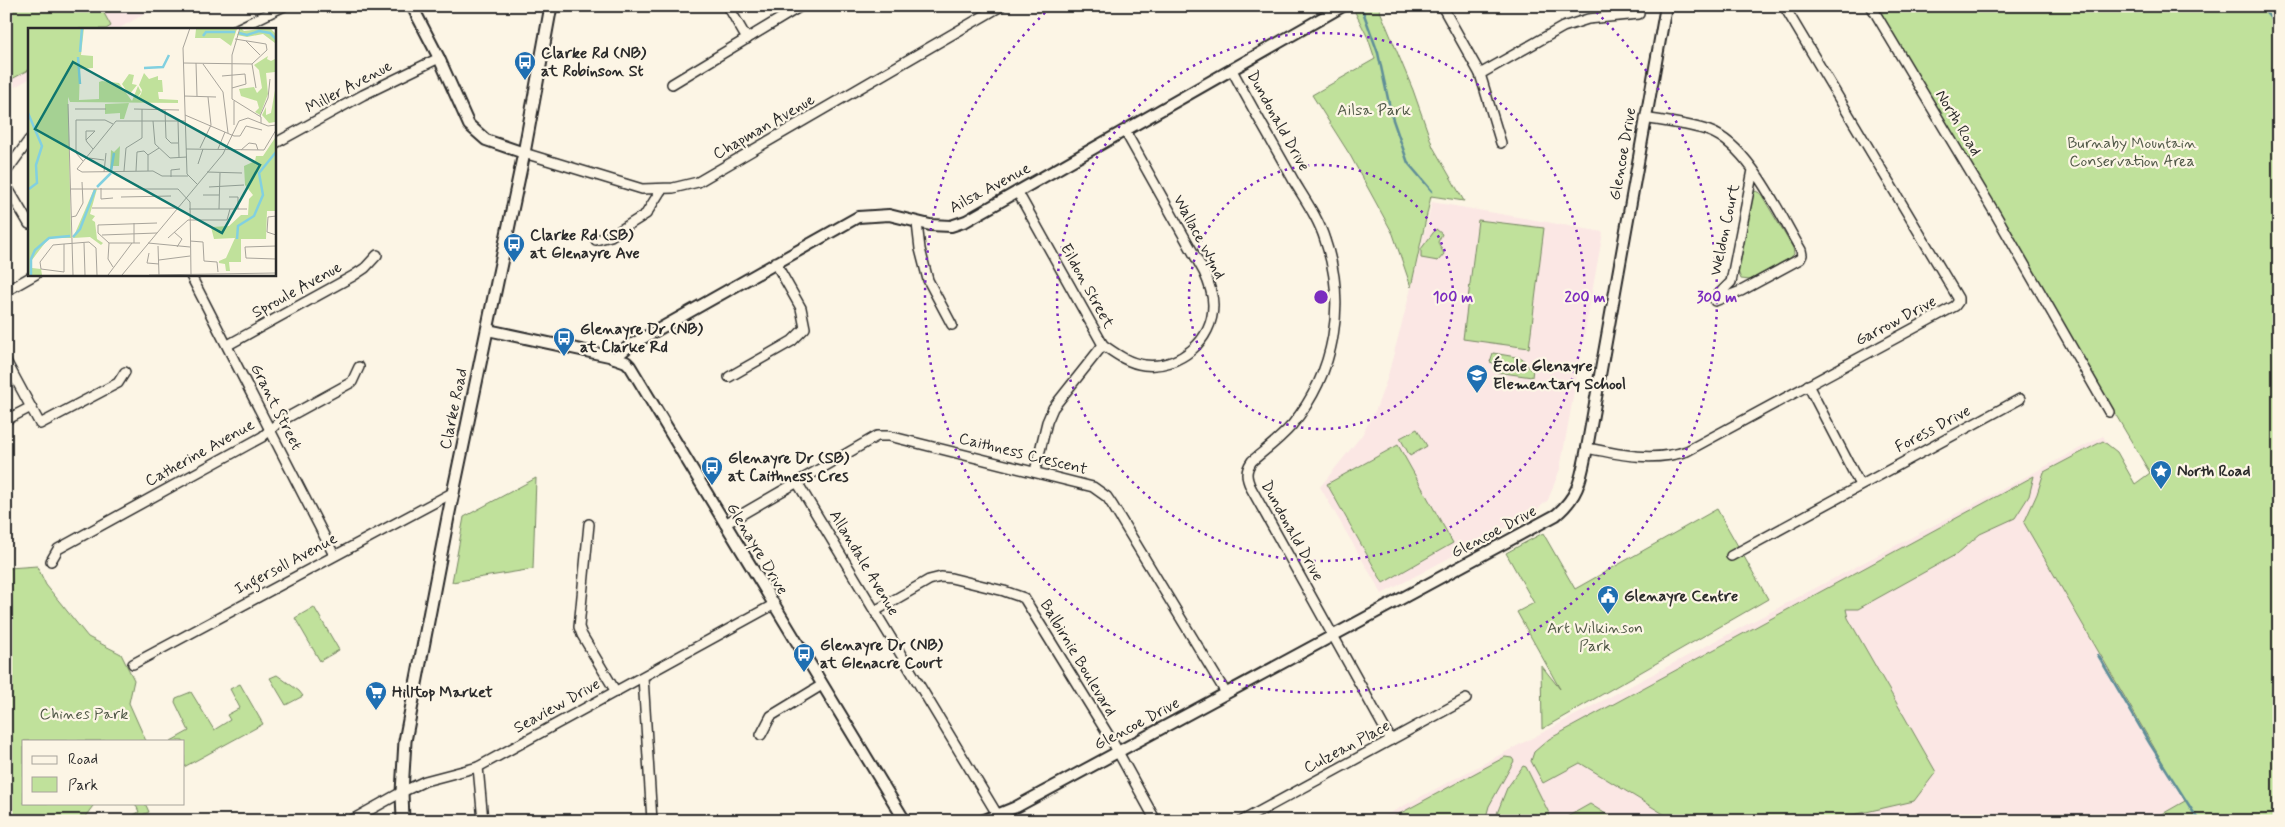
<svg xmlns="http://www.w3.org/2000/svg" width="2285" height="827" font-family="Mynerve,sans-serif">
  <rect width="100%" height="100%" fill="#fcf5e5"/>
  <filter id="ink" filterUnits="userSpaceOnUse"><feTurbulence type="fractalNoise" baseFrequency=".02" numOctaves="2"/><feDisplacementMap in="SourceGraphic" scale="10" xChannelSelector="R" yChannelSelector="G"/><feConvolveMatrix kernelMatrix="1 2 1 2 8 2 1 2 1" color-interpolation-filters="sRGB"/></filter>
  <g filter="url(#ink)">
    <g fill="#fbe7e4">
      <path d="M6,6H158L118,29H29V79L6,92Z"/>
      <path d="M1432,202L1603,232L1560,469L1548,500L1533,513L1382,594L1320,487L1362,435L1376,409L1387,379L1407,304Z"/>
      <path d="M2103,436L2279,719V821H1375Z"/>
    </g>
    <g fill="#c0e19b" stroke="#768663">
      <path d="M6,6H100L111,26L106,29H29V70L6,82Z"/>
      <path d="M1356,6H1378L1413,90L1433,147L1464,201L1431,196L1411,287L1393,234L1350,155L1312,95L1375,59L1368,38L1353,8Z"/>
      <path d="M1875,6H2279V821H2150L2185,801L2024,523L2037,494L2044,472L2103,441L2117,452L2135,484L2150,473Z"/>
      <path d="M1756,191L1761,194L1793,248L1794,254L1790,258L1750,280L1741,279L1737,269L1752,194Z"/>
      <path d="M1478,220L1544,228L1529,348L1463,339Z"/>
      <path d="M1436,229L1442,234L1438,242L1444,254L1438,261L1421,258V249Z"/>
      <path d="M1493,353L1522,358L1529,368L1533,369L1532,377L1496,372V364L1490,362Z"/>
      <path d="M1417,429L1427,446L1410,456L1400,438Z"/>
      <path d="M1398,445L1453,543L1383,583L1327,484Z"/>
      <path d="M2034,476L2029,496L2015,518L1980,534L1957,554L1858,609H1846L1848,618L1936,772L1914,801L1827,821H1675L1580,763L1543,783L1531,761L1534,752L1549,739Z"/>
      <path d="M536,478L533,569L452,582L464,517Z"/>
      <path d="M1717,509L1768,599L1542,729L1541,665L1560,689L1517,612L1534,603L1506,553L1543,533L1575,589Z"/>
      <path d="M6,566L9,568L37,566L46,585L88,637L121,654L134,680L129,703L146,741H24V803H95L82,821H6Z"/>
      <path d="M314,607L339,650L320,661L295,618Z"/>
      <path d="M277,675L299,691L303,696L286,705L270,678Z"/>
      <path d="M240,684L263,724L184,767V741H171L189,731L175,702L176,698L191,692L214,730L230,720L227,715L240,708L230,689Z"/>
      <path d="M1505,757L1512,758L1514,761L1489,806L1485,821H1386Z"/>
      <path d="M1523,766L1526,767L1549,813L1550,821H1494L1507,788Z"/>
      <path d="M135,803H145L149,812L130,821L129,818L139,812Z"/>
      <path d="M1590,804L1617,821H1567V817Z"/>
    </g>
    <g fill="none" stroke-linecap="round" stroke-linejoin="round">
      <g stroke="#5f8e98" stroke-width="2.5">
        <path d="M1361,6L1378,53L1392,117L1408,163L1432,191"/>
        <path d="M2260,6L2274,22L2279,24"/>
        <path d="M2098,655L2150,744L2199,821"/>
      </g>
      <g stroke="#2b2b2b" stroke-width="12">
        <g id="minor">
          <path d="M728,6L747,39"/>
          <path d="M1442,6L1480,74L1501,143"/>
          <path d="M1871,6L1996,215L2109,412"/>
          <path d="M551,7L571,6"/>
          <path d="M237,29L284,6"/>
          <path d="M1232,70C1252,108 1274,145 1295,183C1306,201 1319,220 1325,240C1347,304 1335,372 1292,425C1280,439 1265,450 1252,461C1245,471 1246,477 1251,488L1391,740"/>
          <path d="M1480,74L1563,27L1588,19L1639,14"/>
          <path d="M672,84L801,6"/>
          <path d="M1645,118C1666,122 1690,124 1709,131C1749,145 1780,215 1801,250L1802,255L1800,259L1741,291L1715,301L1714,299L1731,282L1753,170"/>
          <path d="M274,144L363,95L439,58"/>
          <path d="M524,153L642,189L673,188L698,182L1001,6"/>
          <path d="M6,172L29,140"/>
          <path d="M6,185L29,224"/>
          <path d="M1017,191L1103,345L1053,408L1047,422L1035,471"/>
          <path d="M917,223L920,249L928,280L952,325"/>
          <path d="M596,240L611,236L646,214L661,190"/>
          <path d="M190,274L334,555"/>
          <path d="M6,291L36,274"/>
          <path d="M228,345L353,276L365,268L377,255"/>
          <path d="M1103,345C1116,354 1128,363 1144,365C1179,369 1213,341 1213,305C1213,293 1209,283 1204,272L1125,131"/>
          <path d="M6,361L40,424L118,383L125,372"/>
          <path d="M729,377L792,341L805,328L801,308L775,262"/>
          <path d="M1808,385L1860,485"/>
          <path d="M6,420L31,407"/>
          <path d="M1587,448C1621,455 1654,462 1687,451L1955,306L1958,302V298L1784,6"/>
          <path d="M797,482L997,814"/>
          <path d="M589,524L579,627L582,635L616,692"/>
          <path d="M725,524L877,436H889L1093,487L1107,497L1113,506L1226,693"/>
          <path d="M1731,556L2020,399"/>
          <path d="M51,561L58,549L262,437L279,422L352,382L359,367"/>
          <path d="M875,611L929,580L941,577L951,578L1004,591L1024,598L1112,741L1156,821"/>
          <path d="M133,664L454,492"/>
          <path d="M643,677L652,821"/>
          <path d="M761,735L771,716L822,685"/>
          <path d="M478,767L483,821"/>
          <path d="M350,821L402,792L425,781L478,767L773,605"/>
          <path d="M1242,821L1466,699"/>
        </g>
      </g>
      <g stroke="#2b2b2b" stroke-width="14">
        <g id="tertiary">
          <path d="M412,6L439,58L469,125L486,140L524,153"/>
          <path d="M488,330L609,356L626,362L630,366L905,821"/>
          <path d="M615,358L629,346L858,217L889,215L930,225L951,226L966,221L1343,6"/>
          <path d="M982,821L1016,807L1556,515C1580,495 1581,477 1587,448L1666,6"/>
        </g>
      </g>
      <g stroke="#2b2b2b" stroke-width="15">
        <path id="secondary" d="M403,821L402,792L405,741L448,517L524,153L551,6"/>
      </g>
      <use href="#minor" stroke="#fcf5e5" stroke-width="9"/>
      <use href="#tertiary" stroke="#fcf5e5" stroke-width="10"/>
      <use href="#secondary" stroke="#fcf5e5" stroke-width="11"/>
    </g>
  </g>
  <g fill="none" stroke="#7b2cbf" stroke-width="2.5" stroke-dasharray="2.5 5">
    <circle cx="1321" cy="297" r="132"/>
    <circle cx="1321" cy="297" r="264"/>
    <path d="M1591 7A396 396 0 1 1 1051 7"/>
  </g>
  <defs>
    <g id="bus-pin" transform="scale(1.125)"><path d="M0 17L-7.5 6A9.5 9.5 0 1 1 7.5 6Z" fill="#1f6fb2" stroke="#fcf5e5"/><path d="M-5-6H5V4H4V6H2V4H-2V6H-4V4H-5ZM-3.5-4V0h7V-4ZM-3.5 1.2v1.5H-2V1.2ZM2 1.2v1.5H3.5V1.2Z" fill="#fff"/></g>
    <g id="school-pin" transform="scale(1.125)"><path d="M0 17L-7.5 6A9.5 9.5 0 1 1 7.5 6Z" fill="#1f6fb2" stroke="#fcf5e5"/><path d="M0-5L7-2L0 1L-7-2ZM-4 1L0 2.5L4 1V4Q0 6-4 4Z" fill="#fff"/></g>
    <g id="sight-pin" transform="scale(1.125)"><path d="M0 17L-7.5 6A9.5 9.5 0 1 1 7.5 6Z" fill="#1f6fb2" stroke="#fcf5e5"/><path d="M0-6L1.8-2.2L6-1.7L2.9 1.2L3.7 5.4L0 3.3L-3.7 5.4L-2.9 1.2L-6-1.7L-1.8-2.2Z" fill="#fff"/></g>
    <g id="civic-pin" transform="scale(1.125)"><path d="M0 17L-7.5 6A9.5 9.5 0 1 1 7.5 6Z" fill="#1f6fb2" stroke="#fcf5e5"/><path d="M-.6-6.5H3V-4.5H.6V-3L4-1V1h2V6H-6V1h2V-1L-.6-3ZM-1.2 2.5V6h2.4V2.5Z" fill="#fff"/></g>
    <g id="supermarket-pin" transform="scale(1.125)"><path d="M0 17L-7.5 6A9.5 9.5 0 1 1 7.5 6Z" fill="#1f6fb2" stroke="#fcf5e5"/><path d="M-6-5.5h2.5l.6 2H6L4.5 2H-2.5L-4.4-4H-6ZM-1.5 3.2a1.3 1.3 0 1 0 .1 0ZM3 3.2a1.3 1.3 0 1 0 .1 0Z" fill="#fff"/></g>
  </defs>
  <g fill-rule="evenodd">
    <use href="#bus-pin" x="525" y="62"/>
    <use href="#bus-pin" x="514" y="244"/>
    <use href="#bus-pin" x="564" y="338"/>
    <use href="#school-pin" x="1477" y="375"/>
    <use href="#bus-pin" x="712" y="467"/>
    <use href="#sight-pin" x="2161" y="471"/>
    <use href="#civic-pin" x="1608" y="596"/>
    <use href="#bus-pin" x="804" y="654"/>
    <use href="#supermarket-pin" x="376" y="692"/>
  </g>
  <g text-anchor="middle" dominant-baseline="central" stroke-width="4.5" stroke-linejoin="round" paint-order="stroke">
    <g font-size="16" font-weight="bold" fill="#2b2b2b" stroke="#fcf5e5" text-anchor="start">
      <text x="541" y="53">Clarke Rd (NB)<tspan x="541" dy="18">at Robinson St</tspan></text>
      <text x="530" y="235">Clarke Rd (SB)<tspan x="530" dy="18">at Glenayre Ave</tspan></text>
      <text x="580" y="329">Glenayre Dr (NB)<tspan x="580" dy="18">at Clarke Rd</tspan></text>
      <text x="1493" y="366">École Glenayre<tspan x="1493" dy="18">Elementary School</tspan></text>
      <text x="728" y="458">Glenayre Dr (SB)<tspan x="728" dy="18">at Caithness Cres</tspan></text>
      <text x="2177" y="471">North Road</text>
      <text x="1624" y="596">Glenayre Centre</text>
      <text x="820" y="645">Glenayre Dr (NB)<tspan x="820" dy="18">at Glenacre Court</tspan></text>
      <text x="392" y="692">Hilltop Market</text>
    </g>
    <g font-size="16" fill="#2b2b2b" stroke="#fcf5e5">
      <text transform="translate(349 87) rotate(-28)">Miller Avenue</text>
      <text transform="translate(1278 121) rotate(61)">Dundonald Drive</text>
      <text transform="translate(1958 123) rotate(59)">North Road</text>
      <text transform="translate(764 127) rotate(-30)">Chapman Avenue</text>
      <text transform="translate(1623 154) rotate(-80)">Glencoe Drive</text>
      <text transform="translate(990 188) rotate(-28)">Ailsa Avenue</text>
      <text transform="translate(1725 230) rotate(-78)">Weldon Court</text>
      <text transform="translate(1199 237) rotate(62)">Wallace Wynd</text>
      <text transform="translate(1087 286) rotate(61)">Eildon Street</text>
      <text transform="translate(297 290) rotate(-29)">Sproule Avenue</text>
      <text transform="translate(1896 321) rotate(-28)">Garrow Drive</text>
      <text transform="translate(276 407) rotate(63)">Grant Street</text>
      <text transform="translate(454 409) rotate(-78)">Clarke Road</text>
      <text transform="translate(1933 429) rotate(-28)">Foress Drive</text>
      <text transform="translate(200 453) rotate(-29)">Catherine Avenue</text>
      <text transform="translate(1023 454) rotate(14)">Caithness Crescent</text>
      <text transform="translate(1292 531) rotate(61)">Dundonald Drive</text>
      <text transform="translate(1494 532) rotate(-28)">Glencoe Drive</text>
      <text transform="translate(757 549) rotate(59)">Glenayre Drive</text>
      <text transform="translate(864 563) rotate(59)">Allandale Avenue</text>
      <text transform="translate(286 564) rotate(-28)">Ingersoll Avenue</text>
      <text transform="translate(1078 658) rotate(59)">Balbirnie Boulevard</text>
      <text transform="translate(557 706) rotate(-29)">Seaview Drive</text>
      <text transform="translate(1137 724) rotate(-28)">Glencoe Drive</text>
      <text transform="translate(1347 747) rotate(-28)">Culzean Place</text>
    </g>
    <g font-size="16" fill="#505847" stroke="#fcf5e5">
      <text x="1374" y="110">Ailsa Park</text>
      <text x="2132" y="143">Burnaby Mountain<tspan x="2132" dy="18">Conservation Area</tspan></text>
      <text x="1595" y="628">Art Wilkinson<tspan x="1595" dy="18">Park</tspan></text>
      <text x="84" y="714">Chines Park</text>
    </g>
  </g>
  <g transform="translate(28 28)">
    <rect width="248" height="248" fill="#fcf5e5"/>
    <path d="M0,0H56L53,27L65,28V40L52,41L51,72L71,71V54L74,53L91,55L104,73L110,58L113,64L108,72L113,66L114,62L111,57L116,45L121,51L130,48V52H134L135,64H130L131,71L150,72V75L42,74L40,69L43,210H21L10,224L4,232V240L13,241L14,247H0ZM213,0L216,3L242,0L247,5V15L235,6L219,9L209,7ZM168,1H209L203,18L192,10H167ZM240,28L239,31L243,33L247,31V44L238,45L240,66L232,87L227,84L231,80L229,73L213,68L211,61L226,59L229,65L234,60L231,42L226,37ZM101,46L106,47L104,56L109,57L101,67L94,56ZM247,62V94L241,95L234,87L238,79V87L243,85ZM101,75L96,91H92V85L77,86V76ZM247,110V183H239L238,211H213V234H201L202,243H198L197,236L191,235V233L198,230L207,210L186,211L183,199L201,198L213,187H220L221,171L225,167L217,157L216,138L227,133L228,128H235ZM92,118L91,138H84L82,143L83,122L86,124ZM66,161H69L62,186L67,188L64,192L67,194L69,211L75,215L73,217L62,209L45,210Z" fill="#c0e19b"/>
    <path fill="none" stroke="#82d0e0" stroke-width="2.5" d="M211,5L219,7L231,3L242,5L248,11M175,8L178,4H207M52,24L54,0M50,29L52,56M116,40L135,39L141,27M0,85L14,118L8,137L9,155L1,161M83,143L86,125M69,159L83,145M45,209L52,201L67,162M209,211L210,198L226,188L235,167L231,145L248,124M3,247V231L7,222L21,210L42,208"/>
    <path fill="none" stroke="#a8a49b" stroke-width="1" d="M162,0L155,20L159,146L169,156M212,0L204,27V71L233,89V95M207,11L238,16L239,22L224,36M218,13L232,27M155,35L224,36M168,35L169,68M175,36L195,64L200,105M224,36L228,60M194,48L217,46L218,56L204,60M156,68L188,69M206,73V97M40,76L45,247M47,81H78M106,81L151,82M137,82L138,110L143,115H150M157,87L206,108H212L218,98L234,102M232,88L240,70L242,51M125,93L127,116L142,130L159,129M150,93L151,129M157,93H88L49,141L54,144L125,143L134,148H160M58,112L67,103H58V112L59,114L65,121M172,120L183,97L180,69M158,121L236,122L248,102M190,121L197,104M213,122L221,115L228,116L230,122M61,130L76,132M55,133L48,125V92H77L85,96M170,136L175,121M96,143L98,120L114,110V81M108,143L109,124L116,123L120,127M120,143V127L131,120M76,144L78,125M179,144L214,145M143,149V142L152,141M181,159L216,157M73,160V171L85,170M43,161H150L162,174L163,247M175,167H191M93,169L143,168M201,169H210V181M64,180H149M161,181H219M191,181L192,145M248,188L240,189L239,204L248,207M43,189L48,188L55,175L54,154M106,195V215M146,204L154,211L149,219M74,207L129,205M140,210L160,192H199L202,181M162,213L175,214L176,233L189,234L190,244M56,215L57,247M81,215H112M120,215L162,219M36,216V244L13,241L12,234L25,217L36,216L61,214L68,220L69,247M130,218L131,247M248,218L217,219L218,230L248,231M121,225L119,235L131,236M131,232L162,228M85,239L80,231L81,215L70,205V197L129,195M80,247L104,215M94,247L195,126L211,93L220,90L240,98L248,97M121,247L248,245"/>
    <path fill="#0f766e" fill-opacity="0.15" stroke="#0f766e" stroke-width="2.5" d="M45,34L232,137L194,205L7,101Z"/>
    <rect width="248" height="248" fill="none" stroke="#2b2b2b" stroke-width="2.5"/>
  </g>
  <circle cx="1321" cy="297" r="8" fill="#7b2cbf" stroke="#fcf5e5" stroke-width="2.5"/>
  <g font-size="15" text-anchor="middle" font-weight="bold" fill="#7b2cbf" stroke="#fcf5e5" stroke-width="4.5" stroke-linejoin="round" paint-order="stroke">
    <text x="1453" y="302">100 m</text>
    <text x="1585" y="302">200 m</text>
    <text x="1717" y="302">300 m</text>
  </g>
  <rect width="2285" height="827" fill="none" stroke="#fcf5e5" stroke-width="25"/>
  <rect x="12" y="12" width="2260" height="802" fill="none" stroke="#2b2b2b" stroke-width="2" filter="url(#ink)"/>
  <rect x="22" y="740" width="162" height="65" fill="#fcf5e5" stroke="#a8a49b"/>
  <rect x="32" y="756" width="25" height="8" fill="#fcf5e5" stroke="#a8a49b"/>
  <text x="68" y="764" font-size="15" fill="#2b2b2b">Road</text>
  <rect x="32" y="777" width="25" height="15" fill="#c0e19b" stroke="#a8a49b"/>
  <text x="68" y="790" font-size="15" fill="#2b2b2b">Park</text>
</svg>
